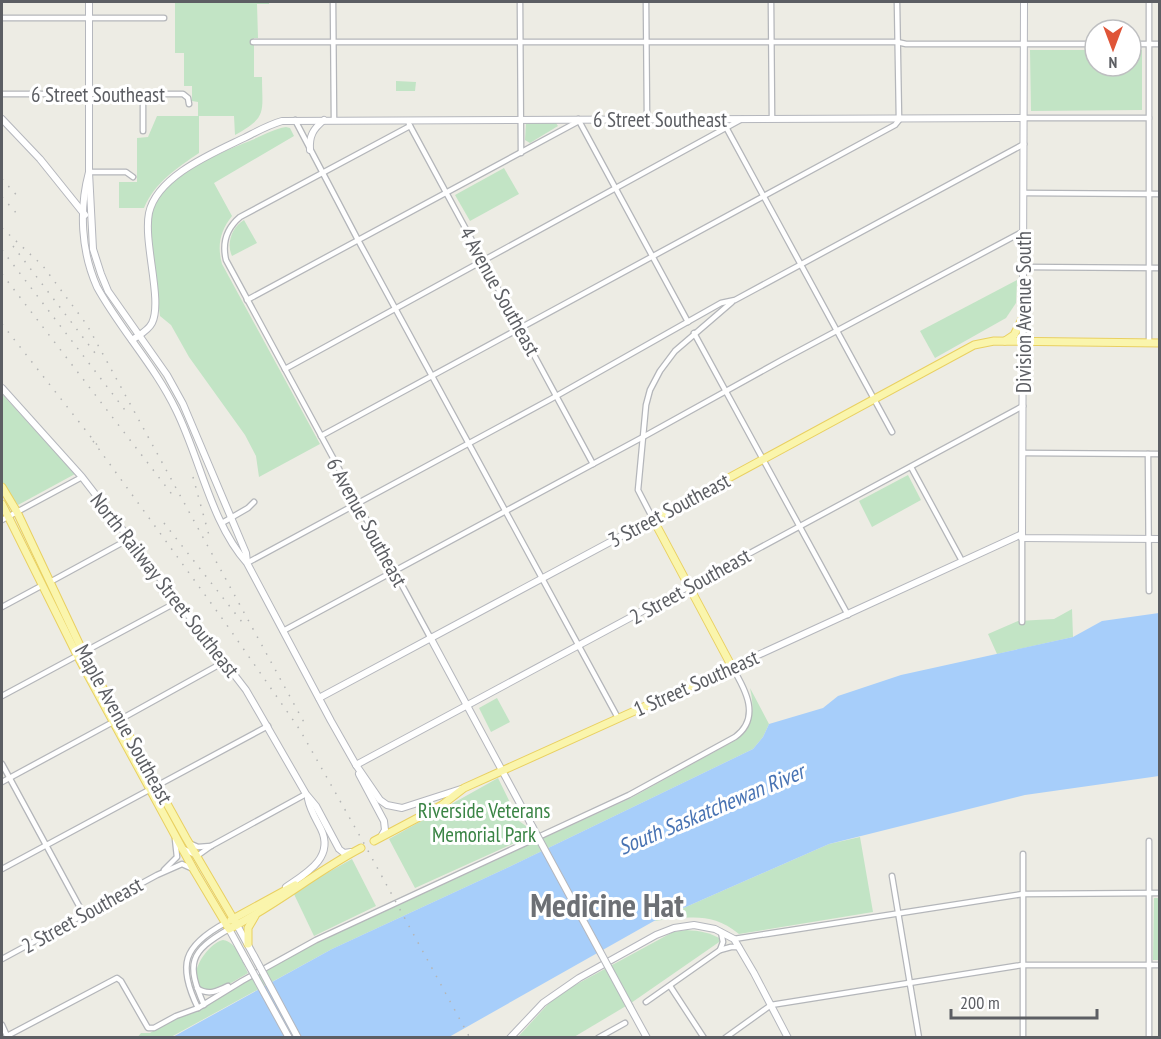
<svg xmlns="http://www.w3.org/2000/svg" width="1161" height="1039" font-family="'PT Sans Narrow',sans-serif">
  <rect width="100%" height="100%" fill="#edece4"/>
  <g fill="#c2e4c5">
    <path d="M175,2H269V4H257L258,38H254V77H262C262,112 268,117 235,135L234,116H199V153C177,168 155,182 144,208H119V182H137V138L148,137L157,116H198V102L192,101V86H184V53H175Z"/>
    <path d="M1030,50H1095V66H1131V50H1142V110L1031,111Z"/>
    <path d="M396,81L416,82L415,91H396Z"/>
    <path d="M526,123H556L558,126L530,143L525,140Z"/>
    <path d="M286,127L290,128L294,136L214,183L232,216C220,231 217,246 222,264L320,444L259,477L256,456L245,435L189,357L171,325L160,316C157,288 148,242 152,215C158,178 221,152 252,140C263,135 274,129 286,127Z"/>
    <path d="M504,168L519,194L470,221L455,195Z"/>
    <path d="M244,220L257,243L232,256C226,243 232,227 244,220Z"/>
    <path d="M1017,280L1016,303L1006,318L935,358L920,331Z"/>
    <path d="M2,394L75,474L18,505L2,482Z"/>
    <path d="M908,475L921,500L872,527L859,501Z"/>
    <path d="M1072,609L1073,637L997,654L988,634L1018,621L1054,619Z"/>
    <path d="M750,688L769,724L763,737L753,749L511,866L332,949L171,1037L137,1038L141,1033H150L172,1019L197,1011L265,970L316,943L631,798L736,740C753,725 755,710 750,688Z"/>
    <path d="M497,698L510,722L491,732L479,708Z"/>
    <path d="M498,778L519,821L526,826L530,836L415,888L389,839Z"/>
    <path d="M860,837L873,912L739,934C710,911 689,918 654,921L829,844Z"/>
    <path d="M352,859L376,906L314,936L293,892Z"/>
    <path d="M1154,898H1159V960H1153Z"/>
    <path d="M686,930C700,931 710,932 722,940L631,1003L574,1037L517,1038L549,1003L566,990L673,932Z"/>
    <path d="M223,940C237,942 242,961 248,973C237,979 221,991 208,990C181,988 203,945 223,940Z"/>
  </g>
  <path fill="#a7cefa" d="M1159,613V776L1025,795L829,844L654,921L449,1037L171,1038L332,949L511,866L753,749L763,737L769,724L823,708L838,696L901,675L1073,637L1102,621Z"/>
  <g fill="none" stroke-linecap="round" stroke-linejoin="round">
    <g stroke="#b4b6ba" stroke-width="7">
      <g id="street">
        <path d="M333,2L334,120"/>
        <path d="M520,2L521,153"/>
        <path d="M646,2L647,119"/>
        <path d="M771,2L772,119"/>
        <path d="M2,18H164"/>
        <path d="M253,42H897L906,44H1095"/>
        <path d="M1131,44H1160"/>
        <path d="M2,94H183L188,98L189,104"/>
        <path d="M143,94V131"/>
        <path d="M1024,118H1149"/>
        <path d="M578,119L688,322"/>
        <path d="M295,120L358,240L618,718"/>
        <path d="M409,124L593,464"/>
        <path d="M410,126L240,217C227,228 222,243 226,260L430,637"/>
        <path d="M727,129L892,432"/>
        <path d="M89,172H126L133,177"/>
        <path d="M1024,193L1160,194"/>
        <path d="M1024,267L1160,268"/>
        <path d="M247,300L579,121"/>
        <path d="M694,333L848,615"/>
        <path d="M1149,342V2"/>
        <path d="M285,369L742,119"/>
        <path d="M321,436L895,125L899,120L897,2"/>
        <path d="M1023,453L1160,454"/>
        <path d="M1148,454L1149,591"/>
        <path d="M911,467L962,561"/>
        <path d="M653,519L638,490L646,405L650,390L660,371L675,351L732,302"/>
        <path d="M2,520L82,477"/>
        <path d="M222,523L248,508L254,502"/>
        <path d="M247,563L551,399L721,303L735,300L1024,144"/>
        <path d="M50,582L129,539"/>
        <path d="M689,586L1023,406"/>
        <path d="M2,607L41,586"/>
        <path d="M1022,622V538"/>
        <path d="M283,631L643,437L782,360L1024,231"/>
        <path d="M2,696L177,602"/>
        <path d="M121,719L224,662"/>
        <path d="M2,764L84,915"/>
        <path d="M2,782L113,722"/>
        <path d="M191,844L198,847L211,846"/>
        <path d="M184,849L197,856L211,846L306,794"/>
        <path d="M2,869L268,726"/>
        <path d="M164,870L177,857L175,839"/>
        <path d="M892,876L919,1038"/>
        <path d="M734,939L1023,894L1160,893"/>
        <path d="M720,950L723,942L721,932"/>
        <path d="M2,959L157,875L182,864L191,868"/>
        <path d="M670,986L704,1038"/>
        <path d="M197,988C208,996 218,991 228,986"/>
        <path d="M646,1002L720,950L731,947H739"/>
        <path d="M204,1005C186,963 189,952 229,929"/>
        <path d="M198,1008C177,965 183,946 225,923"/>
        <path d="M2,1025L7,1036L117,978L121,981L148,1028H154L176,1016L198,1008L242,981L316,940L629,795L735,737C761,718 746,690 732,667"/>
        <path d="M598,1038L625,1023"/>
        <path d="M725,1038L771,1005L1022,965H1160"/>
        <path d="M1023,1038V854"/>
        <path d="M1149,1038V841"/>
      </g>
    </g>
    <g stroke="#b5b7bd" stroke-width="8">
      <g id="secondary">
        <path d="M89,2V172L93,249L101,274L108,291L167,375L183,404L246,553L247,562"/>
        <path d="M1024,2L1022,538L1160,539"/>
        <path d="M2,119L40,159L85,215"/>
        <path d="M310,150C309,136 313,129 324,120"/>
        <path d="M89,172C79,209 81,251 97,287C120,329 155,366 176,410C200,458 211,523 247,563L331,721L356,765L380,800L387,805L402,808L461,789"/>
        <path d="M132,340C139,335 148,331 152,323C163,301 143,242 149,213C157,176 213,153 244,138C256,132 268,125 282,121L1024,118"/>
        <path d="M2,388L82,477L246,690L306,794L316,806L339,849L344,853L351,852"/>
        <path d="M430,637L532,826"/>
        <path d="M732,667L1022,534"/>
        <path d="M319,698L653,519"/>
        <path d="M356,765L689,586"/>
        <path d="M359,774L384,821L385,830L381,837"/>
        <path d="M286,887C305,874 335,858 321,829C316,819 310,810 308,799"/>
        <path d="M237,925L254,956"/>
        <path d="M229,929L246,960"/>
        <path d="M630,1007L647,1038"/>
        <path d="M510,1038L543,1003L579,978L656,935L674,928L694,925L715,929L734,939L754,973L788,1038"/>
      </g>
    </g>
    <g stroke="#e9d061" stroke-width="9">
      <g id="primary">
        <path d="M1005,341L1014,335L1024,315"/>
        <path d="M2,487L17,512L83,652L186,838L237,925"/>
        <path d="M2,504L77,655L195,872L229,929C275,906 315,872 361,848"/>
        <path d="M374,841L442,805L464,788L732,667L653,519L974,345L994,341L1160,343"/>
        <path d="M231,920L295,885"/>
        <path d="M248,944V928L255,916"/>
      </g>
    </g>
    <use href="#street" stroke="#fff" stroke-width="4.5"/>
    <use href="#secondary" stroke="#fff" stroke-width="6"/>
    <use href="#primary" stroke="#faf5ac" stroke-width="7"/>
    <g stroke="#b4b5b5" stroke-width="1.5" stroke-dasharray="1.5 8" stroke-linecap="butt">
      <path d="M2,179L21,200"/>
      <path d="M2,197L18,215"/>
      <path d="M2,228L43,266L87,325L306,726"/>
      <path d="M13,246L95,353"/>
      <path d="M2,250L128,414"/>
      <path d="M2,274L174,497"/>
      <path d="M2,324L98,446"/>
      <path d="M93,441L224,621L300,730L361,838L470,1038"/>
      <path d="M193,477L210,539"/>
      <path d="M164,523L242,622"/>
    </g>
    <g stroke="#b5b7bd" stroke-width="8" stroke-linecap="butt">
      <g id="secondary-bridge">
        <path d="M532,826L630,1007"/>
        <path d="M254,956L298,1038"/>
        <path d="M246,960L289,1038"/>
      </g>
    </g>
    <use href="#secondary-bridge" stroke="#fff" stroke-width="6"/>
  </g>
  <g text-anchor="middle" dominant-baseline="central" stroke-width="6" stroke-linejoin="round" paint-order="stroke">
    <g font-size="21" fill="#5c5e63" stroke="#fff">
      <text x="98" y="94">6 Street Southeast</text>
      <text x="660" y="119">6 Street Southeast</text>
      <text transform="translate(500 291) rotate(61)">4 Avenue Southeast</text>
      <text transform="translate(1023 312) rotate(-90)">Division Avenue South</text>
      <text transform="translate(669 510) rotate(-28)">3 Street Southeast</text>
      <text transform="translate(367 522) rotate(61)">6 Avenue Southeast</text>
      <text transform="translate(165 585) rotate(52)">North Railway Street Southeast</text>
      <text transform="translate(690 586) rotate(-29)">2 Street Southeast</text>
      <text transform="translate(696 683) rotate(-24)">1 Street Southeast</text>
      <text transform="translate(124 724) rotate(61)">Maple Avenue Southeast</text>
      <text transform="translate(82 915) rotate(-29)">2 Street Southeast</text>
    </g>
    <g font-size="21" fill="#3a8445" stroke="#fff">
      <text x="484" y="810">Riverside Veterans<tspan x="484" dy="24">Memorial Park</tspan></text>
    </g>
    <g font-size="22" font-style="italic" fill="#4873b3" stroke="#fff">
      <text transform="translate(711 809) rotate(-23)">South Saskatchewan River</text>
    </g>
    <g font-size="33" font-weight="bold" fill="#6d7075" stroke="#fff">
      <text x="607" y="904">Medicine Hat</text>
    </g>
  </g>
  <rect width="1161" height="1039" fill="none" stroke="#5c5e63" stroke-width="6"/>
  <g transform="translate(1113 48) rotate(180)"><circle r="28" fill="#ffffff" stroke="#bebfc1" stroke-width="1.5"/>
  <path d="M0-4.5L10 22L0 15L-10 22Z" fill="#df5538"/>
  <text y="-9" font-size="16" font-weight="bold" text-anchor="middle" fill="#5c5e63">N</text>
  </g>
  <path d="M951 1009v9h146v-9" fill="none" stroke="#5c5e63" stroke-width="3"/>
  <text x="960" y="1009" font-size="18" fill="#5c5e63" stroke="#ffffff" stroke-width="4.5" paint-order="stroke">200 m</text>
</svg>
